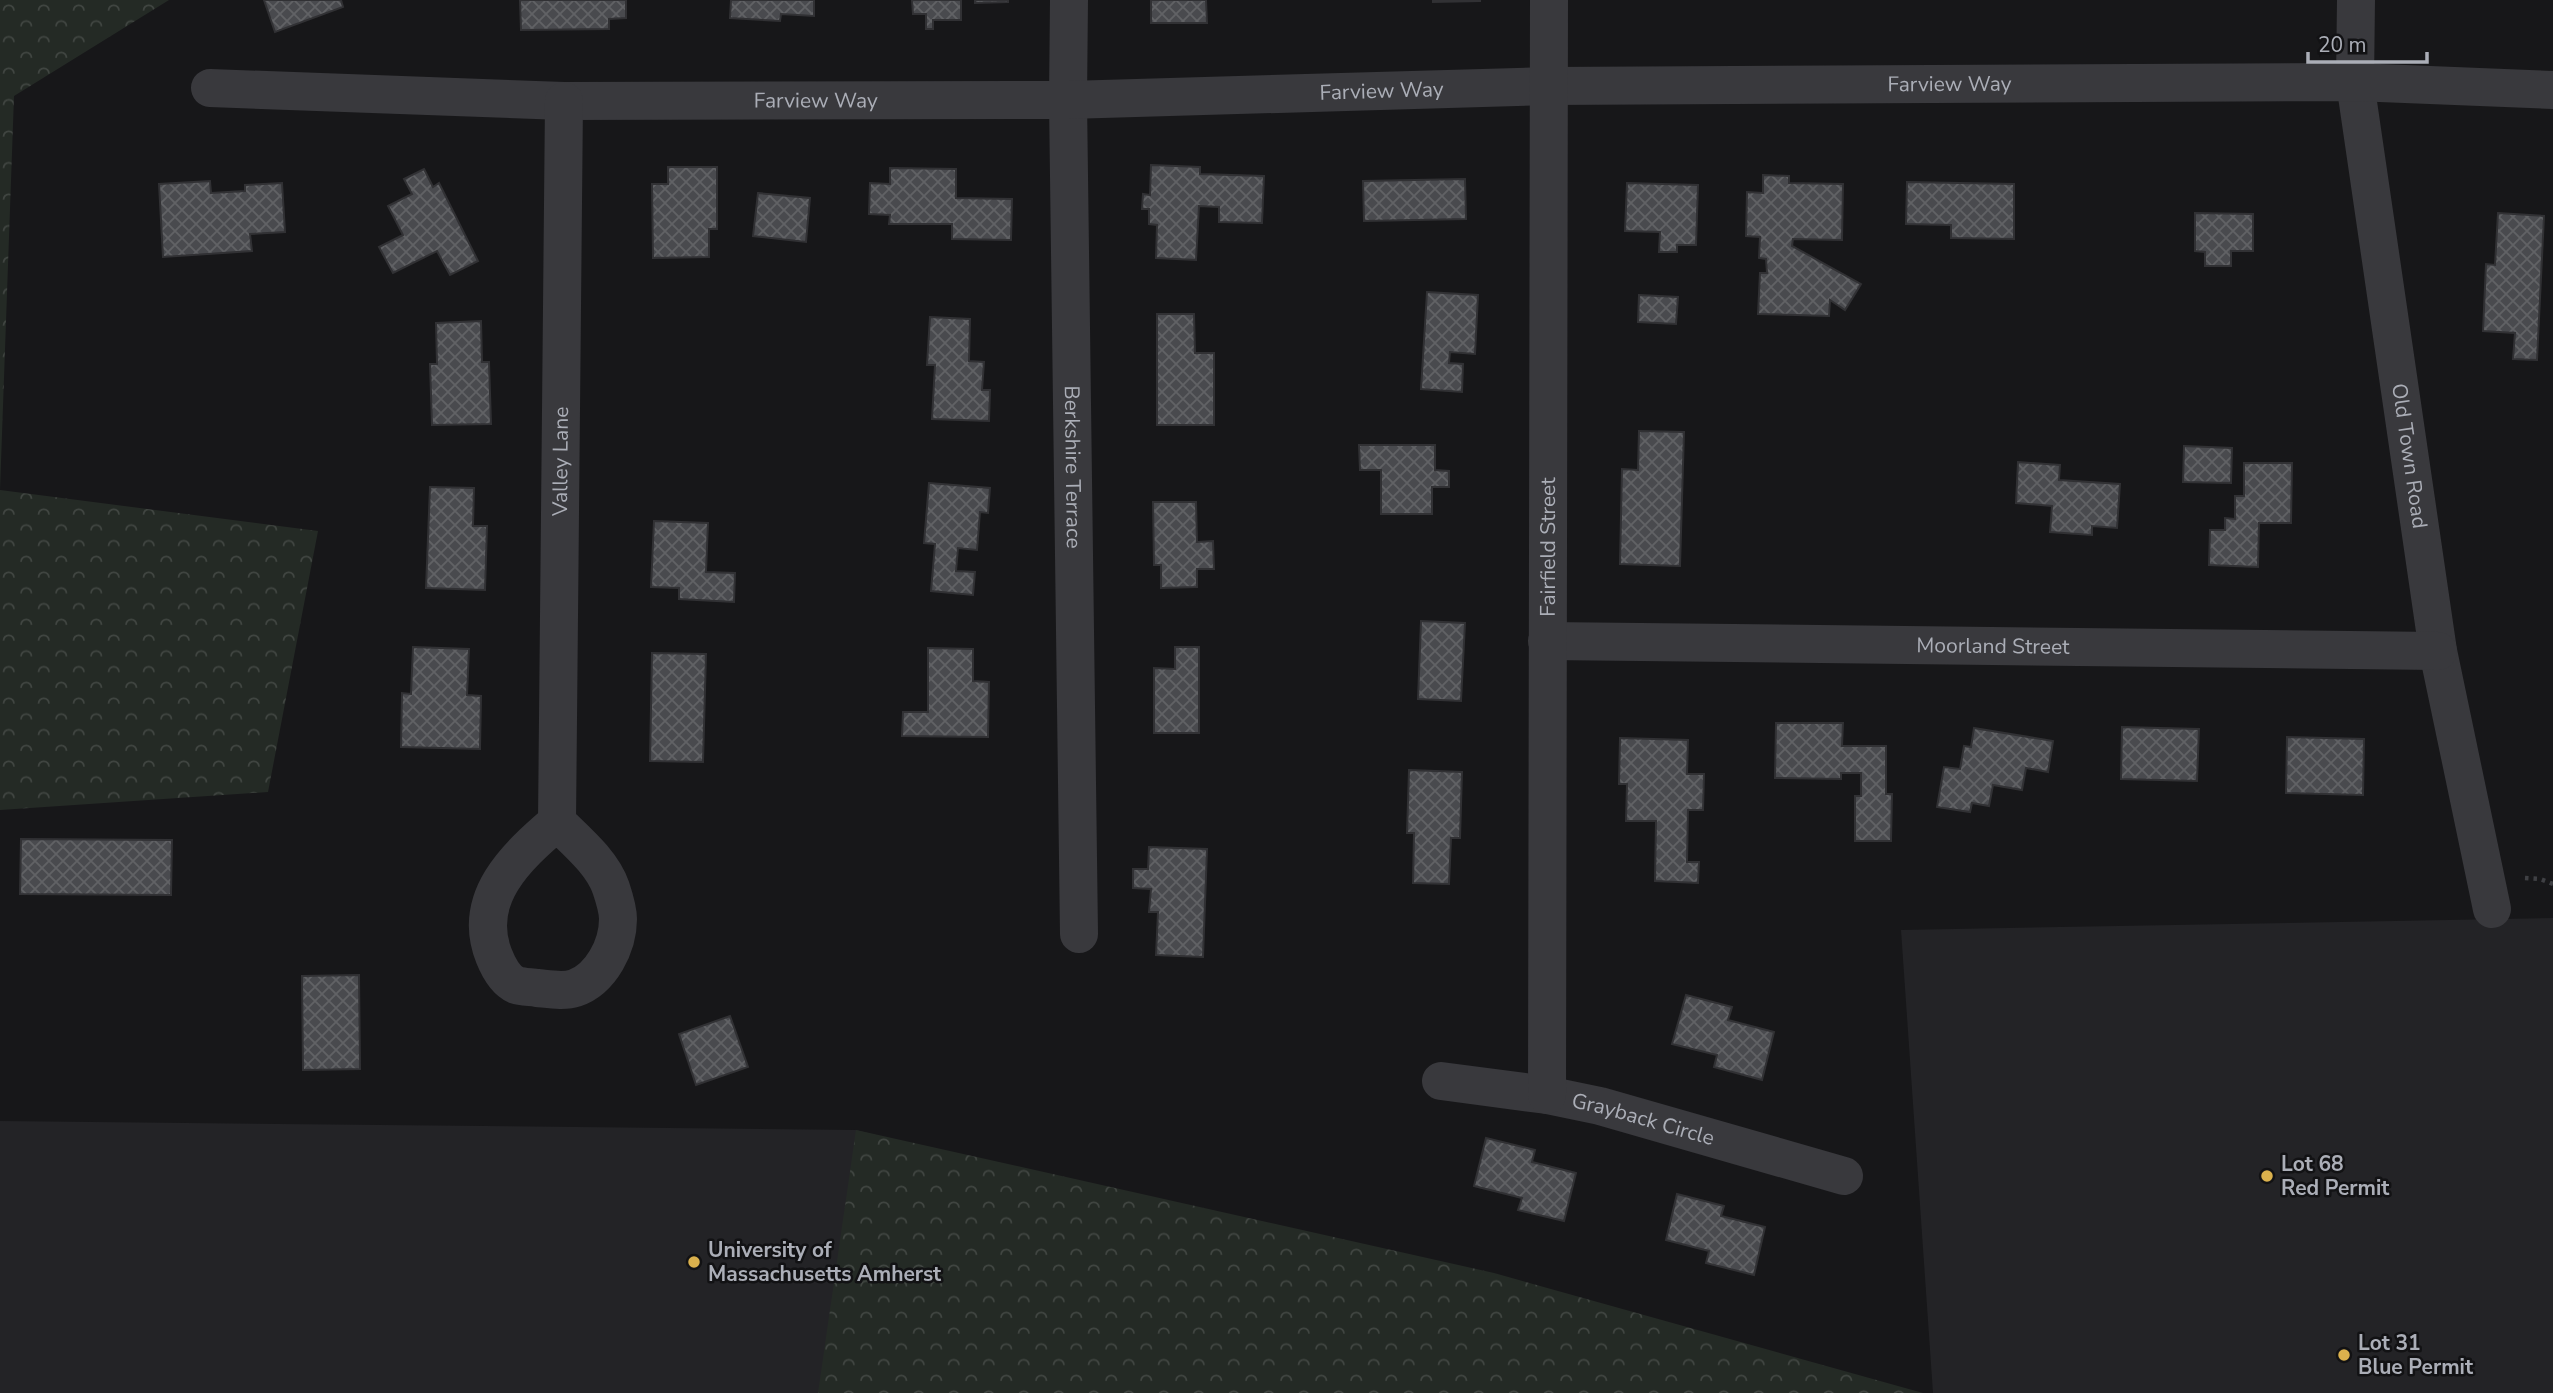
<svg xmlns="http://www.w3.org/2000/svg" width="2553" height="1393" font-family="'Nunito Sans',sans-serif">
  <defs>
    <pattern id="forest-crowns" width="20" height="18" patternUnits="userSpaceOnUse" patternTransform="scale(1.75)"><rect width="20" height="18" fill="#242a25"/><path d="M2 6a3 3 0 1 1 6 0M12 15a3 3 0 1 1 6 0" fill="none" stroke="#414642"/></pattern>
    <pattern id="building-cross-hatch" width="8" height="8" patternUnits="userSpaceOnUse" patternTransform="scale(1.75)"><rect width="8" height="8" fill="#494a4e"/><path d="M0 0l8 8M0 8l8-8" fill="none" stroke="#616265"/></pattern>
  </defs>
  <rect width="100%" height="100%" fill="#171719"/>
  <g fill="#232326">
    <path d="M2553,918V1393H1933L1901,930Z"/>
    <path d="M0,1121L856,1130L1921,1393H0Z"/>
  </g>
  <g fill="url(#forest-crowns)">
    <path d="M0,0H169L14,96L0,490L318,531L268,792L0,810Z"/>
    <path d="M856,1130L1494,1273L1923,1393H818Z"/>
  </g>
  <g fill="url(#building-cross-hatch)" stroke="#313134" stroke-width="2">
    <path d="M264,0H341L343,7L275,32Z"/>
    <path d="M520,0H626V18L609,19V29L521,30Z"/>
    <path d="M731,0H814V16L781,14L780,21L730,18Z"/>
    <path d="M912,0H961V20H933V29H926V14H913Z"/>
    <path d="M975,0H1008V2L975,3Z"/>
    <path d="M1151,0H1206L1207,23H1151Z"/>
    <path d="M1433,0H1480V1L1433,2Z"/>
    <path d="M1151,165L1200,167V174L1264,176L1262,223L1219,222V207L1199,206L1196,260L1156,258L1157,225L1149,224V209H1142L1143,194L1150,195Z"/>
    <path d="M668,167H717V229H709V257L653,258L652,184H668Z"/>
    <path d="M890,168L956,169V198L1012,199L1011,240L952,239V224H889L890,215L869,214L870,183L890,184Z"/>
    <path d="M424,169L433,187L439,183L478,261L450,275L437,251L393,273L379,247L403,235L388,206L412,194L404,179Z"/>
    <path d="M1763,175L1789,176V183L1843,184L1842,240L1793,239L1792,246L1861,284L1845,310L1830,300L1829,316L1758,314L1760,273H1767L1766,259L1759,258L1760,237L1746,236L1747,192L1763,193Z"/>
    <path d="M1465,179L1466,219L1364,221L1363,181Z"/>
    <path d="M210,181L211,193L245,191V185L282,183L285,232L250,234L252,251L163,257L159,184Z"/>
    <path d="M1907,182L2014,184V239L1951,238V225L1906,224Z"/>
    <path d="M1627,183L1698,185L1696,245H1677V252H1659L1660,232L1625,231Z"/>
    <path d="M758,193L810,198L806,242L753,236Z"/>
    <path d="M2195,213L2253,214V251H2231V266H2205V252L2195,251Z"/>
    <path d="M2498,213L2544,216L2537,360L2513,359L2515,333L2483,331L2486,264L2495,265Z"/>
    <path d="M1427,292L1478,295L1475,354L1450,352L1449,363L1463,364L1462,392L1421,389Z"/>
    <path d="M1639,295L1678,297L1676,324L1638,322Z"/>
    <path d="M1157,314H1194L1195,353H1214V425H1157Z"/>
    <path d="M930,317L970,319L969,361L984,362L982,390H990L989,421L932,419L935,365H927Z"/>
    <path d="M481,321L482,362H489L491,424L432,425L430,364H437L436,323Z"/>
    <path d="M1639,431L1684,432L1680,566L1620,564L1622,469L1638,470Z"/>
    <path d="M1359,445H1435V470L1449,471V487H1432V514H1381V470H1360Z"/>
    <path d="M2184,446L2232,448L2231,483L2183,482Z"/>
    <path d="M2018,462L2060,465L2059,480L2120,484L2117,528L2092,526V535L2050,532L2052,506L2016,503Z"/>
    <path d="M2244,463H2292L2291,523H2259L2258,567L2209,565L2210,530H2225V518L2235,519V496H2244Z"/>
    <path d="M929,483L990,488L988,513L980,512L977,550L958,548L956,571L975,572L973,595L931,591L935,544L924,543Z"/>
    <path d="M430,487L474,488L473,526H487L485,590L426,588Z"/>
    <path d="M1153,502H1196L1197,542L1213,541L1214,569H1197V587L1161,588V565H1154Z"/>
    <path d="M654,521L708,523L706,572L735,573L734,602L679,599V588L651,587Z"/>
    <path d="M1421,621L1465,623L1461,701L1418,699Z"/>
    <path d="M413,647L469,649L467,695L481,696L480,749L401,747L402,693L411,694Z"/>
    <path d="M1175,647H1199V733H1154V668L1175,669Z"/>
    <path d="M928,648L973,649V681L989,682L988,737L902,736L903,712H928Z"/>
    <path d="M652,653L706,654L703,762L650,761Z"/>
    <path d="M1776,723H1843L1842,746H1886V794H1892L1891,841H1855V796H1861V773H1841V779L1775,778Z"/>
    <path d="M2122,727L2199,729L2197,781L2121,779Z"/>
    <path d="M1974,728L2053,741L2048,772L2026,768L2022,790L1993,785L1989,806L1972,803L1970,812L1937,807L1944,767L1960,769L1964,746L1971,747Z"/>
    <path d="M2287,737L2364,739L2363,795L2286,793Z"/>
    <path d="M1620,738L1688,740L1687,774H1704L1703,810H1688L1687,862H1699L1698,883L1655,881L1656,821H1626L1627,784H1619Z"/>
    <path d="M1409,770L1462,772L1460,838H1451L1449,884L1413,883L1414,833H1407Z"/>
    <path d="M21,839L172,840L171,895L20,894Z"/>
    <path d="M1149,847L1207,849L1203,957L1156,955L1158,912H1149L1151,889L1133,888V869H1148Z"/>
    <path d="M359,975L360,1069L303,1070L302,976Z"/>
    <path d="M1686,995L1732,1007L1728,1020L1774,1032L1762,1080L1714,1067L1717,1055L1672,1044Z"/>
    <path d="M730,1016L748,1067L696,1085L679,1034Z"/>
    <path d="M1486,1138L1535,1150L1532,1162L1576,1173L1564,1221L1518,1210L1522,1198L1474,1186Z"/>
    <path d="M1677,1194L1724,1206L1721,1216L1765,1227L1754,1275L1706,1263L1709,1251L1666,1240Z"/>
  </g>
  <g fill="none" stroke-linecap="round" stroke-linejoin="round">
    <path stroke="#3f4044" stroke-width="4.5" stroke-dasharray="3.5 5" stroke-linecap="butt" d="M2525,878L2540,879L2553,884"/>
    <g stroke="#39393d" stroke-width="38">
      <path id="s1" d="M1069,0L1068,100L1079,934"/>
      <path id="s2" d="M2356,0L2355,82L2438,651L2492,909"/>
      <path id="s3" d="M210,88L564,101L1068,100L1549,86L2355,82L2553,90"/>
      <path id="s4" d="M1547,641L2438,651"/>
      <path id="s5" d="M557,822C576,841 602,862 611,888C614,897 618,910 618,919C618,946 601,979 575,988C564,992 548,989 537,988C531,987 522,987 516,985C505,980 498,966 494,956C471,898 517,856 557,822L564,101"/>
      <path id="s6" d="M1441,1081L1547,1095L1600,1106L1844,1176"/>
      <path id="s7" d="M1547,1095L1549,0"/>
    </g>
  </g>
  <g fill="#dbb14d" stroke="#121214" stroke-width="2.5">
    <circle cx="2267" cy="1176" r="7"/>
    <circle cx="694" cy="1262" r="7"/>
    <circle cx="2344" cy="1355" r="7"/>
  </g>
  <g text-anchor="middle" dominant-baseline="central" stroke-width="5" stroke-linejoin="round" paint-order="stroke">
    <g font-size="21" fill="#abaeb7" stroke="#121214">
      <text stroke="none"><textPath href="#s3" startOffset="1740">Farview Way</textPath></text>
      <text stroke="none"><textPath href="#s3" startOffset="1172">Farview Way</textPath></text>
      <text stroke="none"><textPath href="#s3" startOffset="606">Farview Way</textPath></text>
      <text stroke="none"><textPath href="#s2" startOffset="460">Old Town Road</textPath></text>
      <text stroke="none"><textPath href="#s5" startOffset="821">Valley Lane</textPath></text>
      <text stroke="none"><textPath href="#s1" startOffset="467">Berkshire Terrace</textPath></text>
      <text stroke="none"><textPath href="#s7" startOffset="548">Fairfield Street</textPath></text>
      <text stroke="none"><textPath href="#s4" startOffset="446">Moorland Street</textPath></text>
      <text stroke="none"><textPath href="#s6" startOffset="206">Grayback Circle</textPath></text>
    </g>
    <g font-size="21" font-weight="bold" fill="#abaeb7" stroke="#121214" text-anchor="start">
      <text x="2281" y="1164">Lot 68<tspan x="2281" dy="24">Red Permit</tspan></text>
      <text x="708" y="1250">University of<tspan x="708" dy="24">Massachusetts Amherst</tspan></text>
      <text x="2358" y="1343">Lot 31<tspan x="2358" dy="24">Blue Permit</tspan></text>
    </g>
  </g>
  <path d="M2308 52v10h119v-10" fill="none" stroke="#abaeb7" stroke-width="3.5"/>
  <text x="2318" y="52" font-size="21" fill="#abaeb7" stroke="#121214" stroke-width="5" paint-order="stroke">20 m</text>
</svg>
